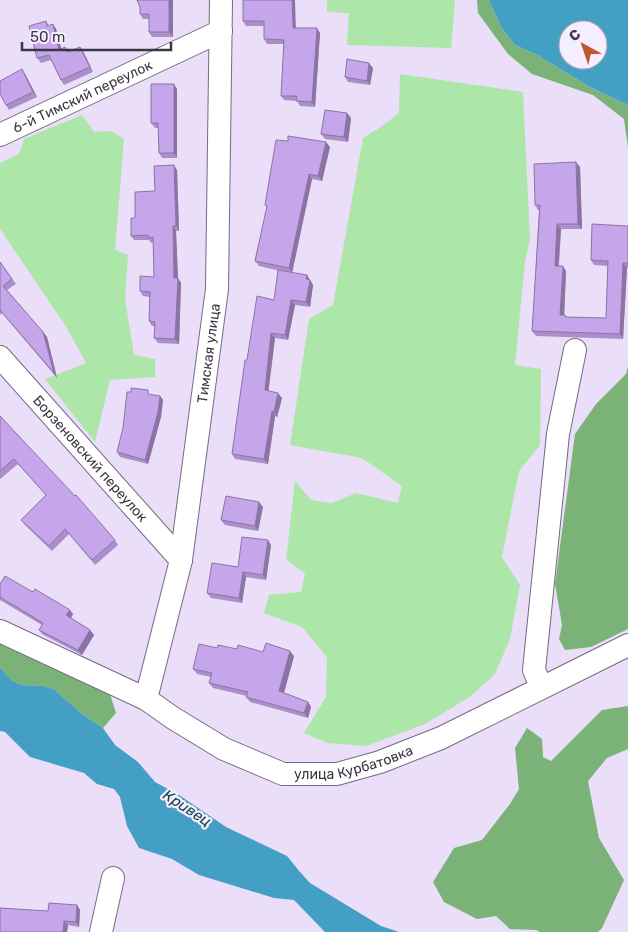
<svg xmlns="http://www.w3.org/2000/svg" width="628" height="932" font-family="Rubik,sans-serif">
  <rect width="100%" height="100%" fill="#eadef9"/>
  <g fill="#ade6a9">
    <path d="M327,0H455L451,48L347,45L349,13L327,12Z"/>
    <path d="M400,74L523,92L530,240L525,261L515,365L541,369L540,445L519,471L502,557L520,585L510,639L495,674L471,696L425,724L366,746L328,743L304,733L326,697L327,657L302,627L264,613L269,595L301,592L305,573L286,560L295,481L311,500L332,503L356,493L398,503L402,486L362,458L290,445L309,319L333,305L363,138L381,127L399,113Z"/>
    <path d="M82,115L94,132L111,131L124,139L115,250L128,255L125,298L134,355L155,359V377L110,380L95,442L45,379L86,363L65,325L0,229V163L19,154L24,139Z"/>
  </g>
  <g fill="#7bb278">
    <path d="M477,0H489L501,27L515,45L539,56L590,87L628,105V148L624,119L593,95L532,74L508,54L478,13Z"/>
    <path d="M628,366V629L591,647L565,650L559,639L562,625L555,584L575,434L596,404L626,374Z"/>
    <path d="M0,640L110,694L116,713L103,728L82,714L55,690L44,686L21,685L11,680L0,667Z"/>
    <path d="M628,706V749L607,758L588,781L599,838L624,880L602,928L598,932H540L536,930L510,929L496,916L477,919L444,902L433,882L454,848L482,840L510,804L519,789L515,748L527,728L542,739L543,757L551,761L602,710Z"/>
  </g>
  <g fill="#449fc4" fill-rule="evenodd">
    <path d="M489,0H628V105L590,87L539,56L515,45L501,27ZM568,30H598V60H568Z"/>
    <path d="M0,667L11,680L21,685L44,686L55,690L82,714L103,728L115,745L138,762L155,782L179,795L226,827L287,856L300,872L310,883L381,926L399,932H325L294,900L274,898L199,875L172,859L139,848L127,826L120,797L114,789L97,784L84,773L30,757L5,732L0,731Z"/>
  </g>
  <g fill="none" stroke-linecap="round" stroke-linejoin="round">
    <g stroke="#746a82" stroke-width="24">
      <g id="minor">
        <path id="s1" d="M0,135L221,31"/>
        <path id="s2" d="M0,357L181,560"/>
        <path id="s3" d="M0,631L146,699L173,718L224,749L283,774H337L380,762L441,738L628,645"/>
        <path d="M541,687L534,670L558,434L575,350"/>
        <path id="s4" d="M146,699L181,560L217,289L221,0"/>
        <path d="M101,932L113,878"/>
      </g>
    </g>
    <use href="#minor" stroke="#fff" stroke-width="22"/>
  </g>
  <g fill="#aa8fca">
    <path d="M137,0H173V37H152L149,32V19H143L140,14V7Z"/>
    <path d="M243,0L296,28L320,33L315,107L300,106L297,101L284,100L281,96L284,44H267L264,39V26H246L243,21Z"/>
    <path d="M46,21L49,26L53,24L56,29L61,49L65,47L69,52L83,51L93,72L64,85L61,80L51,60L41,63L37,58Z"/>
    <path d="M373,68L370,85L348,82L345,77Z"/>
    <path d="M25,74L37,97L9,110L6,105Z"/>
    <path d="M177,89V158H162L159,153L158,128H155L151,123Z"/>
    <path d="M347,113L351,118L348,142L325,139L321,134Z"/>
    <path d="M330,147L322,181L312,179L292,273L307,275L313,285L310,307L295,305L288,340L275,338L268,391L282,398L277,417L275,416L268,464L235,459L232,454L247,360L274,300L285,272L259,266L255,261L267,207L265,205Z"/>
    <path d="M580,167L582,229H561L559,266L566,271L564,315H565L567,317L606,318L608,266L594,265L591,260L628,226V268H627L623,339L536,336L532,331L539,210H538L535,205Z"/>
    <path d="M177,170L179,231H176L178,278L181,283L179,344L158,343L154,338L155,326H152L149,321L150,297L143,296L140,291L154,277L153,242L151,243L149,240H134L131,236L135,218Z"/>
    <path d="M0,262L16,284L7,290L47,337L57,378L2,313L0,315Z"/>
    <path d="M151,395L160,396L163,400L161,417L148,464L120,457L117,452Z"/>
    <path d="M0,416L115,540L118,545L95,565L69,534L52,551L25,525L21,520L46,495L18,464L0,479Z"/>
    <path d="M263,507L258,531L225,525L221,520Z"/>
    <path d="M271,545L266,580L246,577L242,603L211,598L207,593L238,567Z"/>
    <path d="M0,584L73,614L71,618L90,630L94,635L82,655L42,634L39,630L42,625L0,600Z"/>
    <path d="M217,648L237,649L294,656L284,693L308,702L311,707L308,718L250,702L246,697L247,696L213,688L209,683L211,677L197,674L193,669Z"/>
    <path d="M77,905L80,910L79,927L68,925L67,932H0L48,911Z"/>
  </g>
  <g fill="#8b74a4">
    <path d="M169,0H173V37L169,32Z"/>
    <path d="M292,0H295L296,33L293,28Z"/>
    <path d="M53,24L56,29L63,55L59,50Z"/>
    <path d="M317,28L320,33L315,107L312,102Z"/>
    <path d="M80,47L83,51L93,72L90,67Z"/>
    <path d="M369,63L373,68L370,85L367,81Z"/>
    <path d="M22,69L25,74L37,97L33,92Z"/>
    <path d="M174,84L177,89V158L174,153Z"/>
    <path d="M347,113L351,118L348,142L344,137Z"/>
    <path d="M326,142L330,147L322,181L318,176Z"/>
    <path d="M576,162L580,167L582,229L578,224Z"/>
    <path d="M174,165L177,170L179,231L176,226Z"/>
    <path d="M309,174L312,179L292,273L289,268Z"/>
    <path d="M557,224L561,229L558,271L555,266Z"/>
    <path d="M173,226L176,231L178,279V278L181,283L179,344L175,339Z"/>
    <path d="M623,263L627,268L623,339L620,334Z"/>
    <path d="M563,266L566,271L564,320L560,315Z"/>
    <path d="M307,275L313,285L310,307L306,302Z"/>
    <path d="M291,300L295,305L288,340L285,335Z"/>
    <path d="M43,332L47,337L57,378L54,373Z"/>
    <path d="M271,333L275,338L268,395L265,390Z"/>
    <path d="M278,393L282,398L277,417L274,412Z"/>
    <path d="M160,396L163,400L161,417L148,464L145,460Z"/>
    <path d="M272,411L275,416L268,464L264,459Z"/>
    <path d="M259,502L263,507L258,531L255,526Z"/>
    <path d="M268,540L271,545L266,580L263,575Z"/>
    <path d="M243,572L246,577L242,603L239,598Z"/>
    <path d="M70,610L73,614L70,620L66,615Z"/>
    <path d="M90,630L94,635L82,655L78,650Z"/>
    <path d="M290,651L294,656L283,696L279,691Z"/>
    <path d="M308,702L311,707L308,718L304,713Z"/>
    <path d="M77,905L80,910L79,927L76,922Z"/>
    <path d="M64,921L68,925L67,932H63Z"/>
  </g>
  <g fill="#c6a6eb" stroke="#8b74a4">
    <path d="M137,0H169V32H149V14H140V7Z"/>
    <path d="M243,0H292L293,28H317L312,102L296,101L297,96H281L284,40L264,39V21H243Z"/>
    <path d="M46,21L47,26L53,24L59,50L65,47L68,52L80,47L90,67L61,80L49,55L37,58L29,26Z"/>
    <path d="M347,59L369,63L367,81L345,77Z"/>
    <path d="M22,69L33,92L6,105L0,94V81Z"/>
    <path d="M151,84H174V153H159L158,123H151Z"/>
    <path d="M325,110L347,113L344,137L321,134Z"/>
    <path d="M288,136L326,142L318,176L309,174L289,268L255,261L267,206L265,205L276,140L288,141Z"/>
    <path d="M576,162L578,224H557L555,266H563L560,315H565V317L606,318L608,261L591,260L592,224L628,226V263H623L620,334L532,331L540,205H535L534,164Z"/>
    <path d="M174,165L176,226H173L174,278H178L175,339L154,338L155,322L149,321L150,292L140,291V276L154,277L153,237L148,238V235L131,236V218H135V192L155,191L154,166Z"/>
    <path d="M0,262L12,279L3,286L43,332L54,373L0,310Z"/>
    <path d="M278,270L307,275L306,279L310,280L306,302L291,300L285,335L271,333L265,390L278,393L274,412L272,411L264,459L232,454L245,360H247L257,296L274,300Z"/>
    <path d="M131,388L148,390V394L160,396L158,412L145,460L117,452L123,428L127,392H131Z"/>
    <path d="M0,416L75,496L76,495L115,540L92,560L65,529L49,546L21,520L46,495L14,459L0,471Z"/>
    <path d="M226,496L259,502L255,526L221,520Z"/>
    <path d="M242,537L268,540L263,575L243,572L239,598L207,593L212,563L238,567Z"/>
    <path d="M5,576L33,592L35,589L70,610L66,615L90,630L78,650L39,630L43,623L0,597V584Z"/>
    <path d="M266,643L290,651L279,691L308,702L304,713L246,697L248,692L209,683L212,673L193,669L199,644L217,648L218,645L237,649L238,645L263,652Z"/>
    <path d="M49,903L77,905L76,922L64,921L63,932H0V908L48,911Z"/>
  </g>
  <g text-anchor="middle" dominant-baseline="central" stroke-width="4.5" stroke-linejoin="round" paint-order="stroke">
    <g font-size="14" fill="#3b3641" stroke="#f5eefe">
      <text stroke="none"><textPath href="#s1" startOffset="91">6-й Тимский переулок</textPath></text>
      <text stroke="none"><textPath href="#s4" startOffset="352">Тимская улица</textPath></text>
      <text stroke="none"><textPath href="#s2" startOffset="136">Борзеновский переулок</textPath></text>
      <text stroke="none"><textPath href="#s3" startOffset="390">улица Курбатовка</textPath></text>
    </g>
    <g font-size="15" font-style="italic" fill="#184050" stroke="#f5eefe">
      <text transform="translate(187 808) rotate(33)">Кривец</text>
    </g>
  </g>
  <g transform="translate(583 45) rotate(320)"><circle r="24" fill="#f5eefe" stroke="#aba4b2"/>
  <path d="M0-4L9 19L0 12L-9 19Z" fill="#bf582e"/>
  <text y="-8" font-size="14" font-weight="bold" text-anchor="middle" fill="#3b3641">С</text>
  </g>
  <path d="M22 42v8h149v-8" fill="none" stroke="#3b3641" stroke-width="2.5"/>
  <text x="30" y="42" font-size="15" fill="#3b3641" stroke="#f5eefe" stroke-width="4" paint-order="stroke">50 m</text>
</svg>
